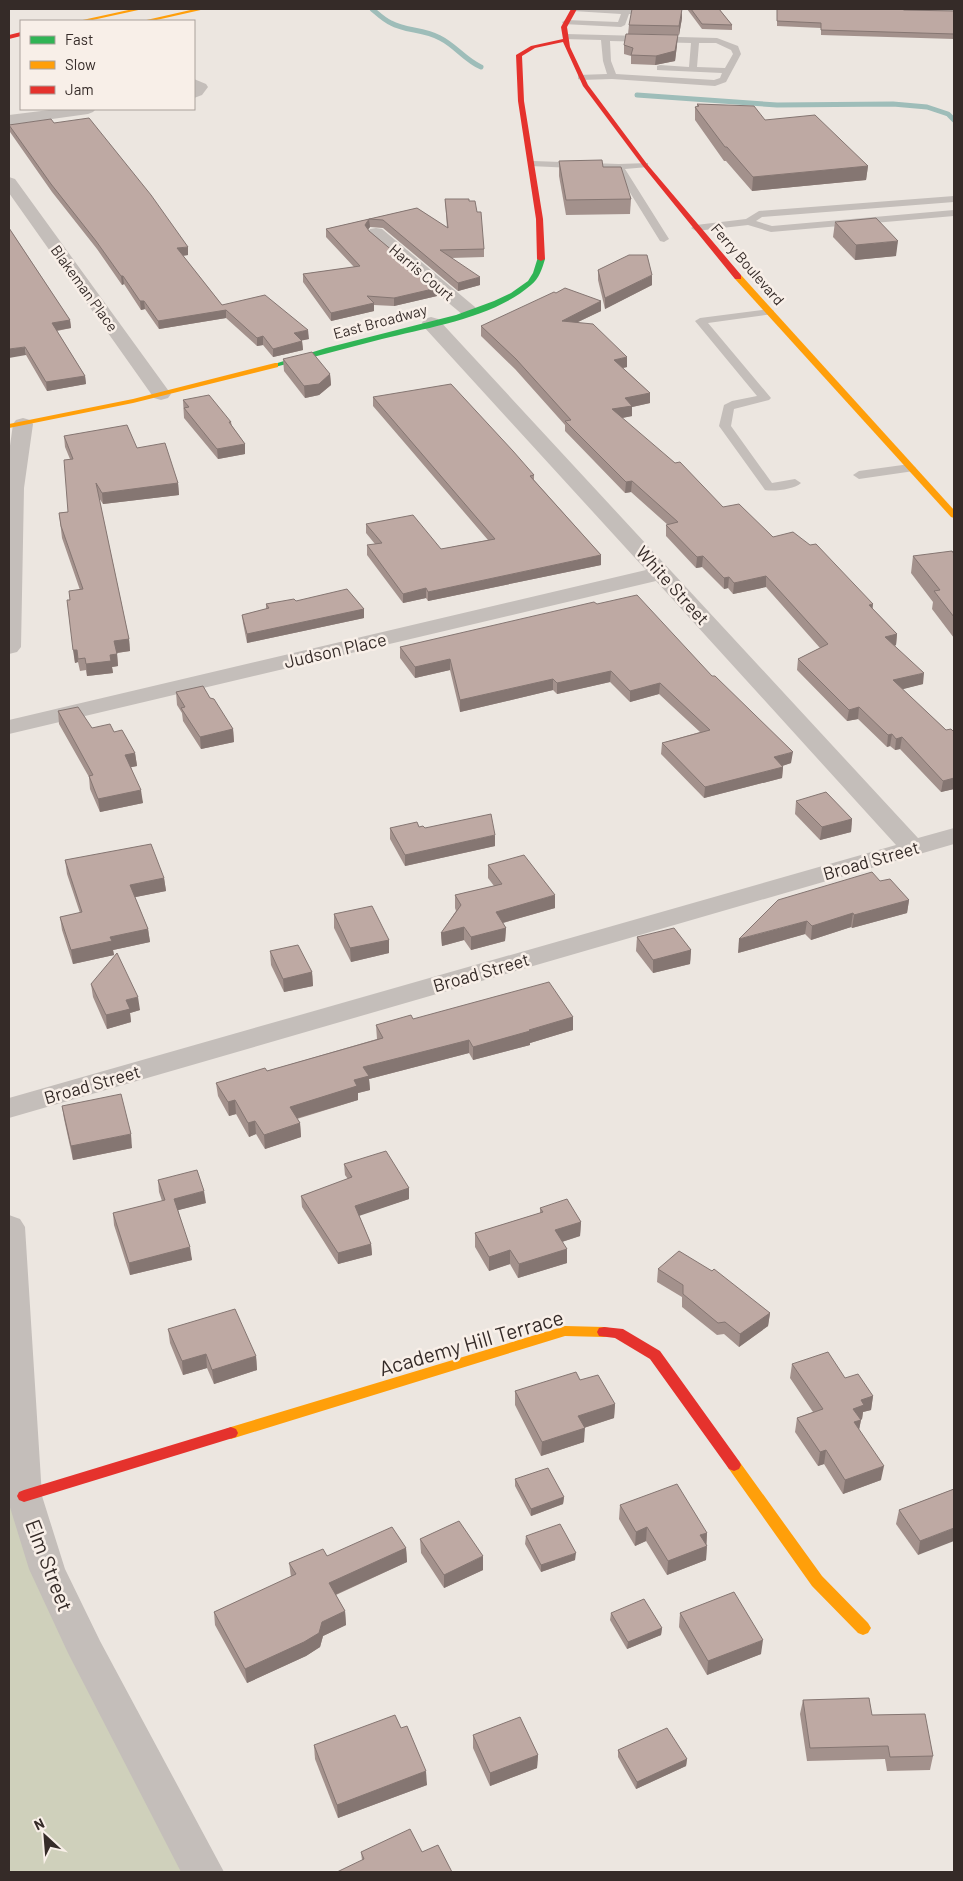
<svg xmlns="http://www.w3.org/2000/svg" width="963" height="1881" font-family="Barlow,sans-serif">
  <rect width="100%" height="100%" fill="#ece6e0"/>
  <path fill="#cfd0bb" d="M9,1227L24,1496L87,1653L203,1872H9Z"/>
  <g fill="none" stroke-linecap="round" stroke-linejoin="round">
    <g stroke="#9ebdb9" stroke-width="5">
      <path d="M372,9C378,14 384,20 391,23C405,31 424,29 440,38C456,46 465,60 481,67"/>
      <path d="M637,95L777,105L893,104L927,107L948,114L954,120"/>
    </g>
    <g fill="#c4beba" fill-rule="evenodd">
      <path d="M569,9C584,8 647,6 656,13L652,15L629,14L625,25L621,27L563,24L562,22L566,20L618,22L621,14L573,11Z"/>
      <path d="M566,34L717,38L738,46L741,54L726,82L715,86L612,79L581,80L578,79V75L607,74L603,61L601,40L563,39V35ZM610,41L691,43L689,67L660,65L657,66V70L722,73L720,78L714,80L616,74L611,61ZM699,43H716L731,50L733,54L725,68L697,67Z"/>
      <path d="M533,161L619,164L648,163V167L625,169L669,239L664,242L660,241L616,170L530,166V162Z"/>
      <path d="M954,196V202L762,217L756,221L772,226L954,210V216L771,232L748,225L696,231L691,228L696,225L746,219L759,211Z"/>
      <path d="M769,309L773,310L774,312L773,314L708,323L771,398L769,400L734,409L731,426L772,483L795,479L801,483C795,489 774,492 765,490L719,426L724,405L732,401L757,396L695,321L700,318Z"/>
      <path d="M910,464L916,468L914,471L859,479L853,475L859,471Z"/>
    </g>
    <g fill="#c4beba" fill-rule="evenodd">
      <path d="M897,9H954V14L904,13Z"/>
      <path d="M194,79L206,84L208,87L202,95L194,98Z"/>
      <path d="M57,109H96L93,112L88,114L9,125V115Z"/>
      <path d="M9,177L15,179L168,390L171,394L168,398L161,400L154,398L9,193Z"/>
      <path d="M376,228L382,229L475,307L478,311L475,315L469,316L463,315L370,237L367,233L370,229Z"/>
      <path d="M431,317L438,319L918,838L954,828V844L9,1118V1098L896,845L656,581L9,734V720L646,570L424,327L422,323L424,319Z"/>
      <path d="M23,418L30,420L33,424L24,488L21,647L17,652L9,654V453L13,424L16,420Z"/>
      <path d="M9,1215L20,1219L25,1227L42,1496L65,1569L100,1641L224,1872H181L68,1653L29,1569L9,1504Z"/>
    </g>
    <path fill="#30b455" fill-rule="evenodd" d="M538,257L545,259C542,269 539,279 531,285C493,318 429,327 382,339C346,348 311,358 275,367L271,365L326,348L456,315L494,301L511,293L528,281L533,273Z"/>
    <g fill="#ff9f0a" fill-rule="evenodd">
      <path d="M133,9H143L88,21H78Z"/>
      <path d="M195,9H205L152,21H142Z"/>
      <path d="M735,275H741L954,510V518L951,517L735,279Z"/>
      <path d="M275,363H278V367L133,403L9,428V424L133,399Z"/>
      <path d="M565,1326L604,1327L609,1328L611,1332L609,1336L604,1337L565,1336L231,1439L226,1437L224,1433L226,1429L231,1427Z"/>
      <path d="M734,1459L739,1461L822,1576L868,1623L871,1628L868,1633L863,1635L858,1633L812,1586L729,1469L727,1465L729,1461Z"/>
    </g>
    <g fill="#e5322d" fill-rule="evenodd">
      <path d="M571,9H577L567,27L570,47L588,85L647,164L741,275V279H735L643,166L583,86L563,42L535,48L522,56L524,101L543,219L545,259L541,261L537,259L536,219L518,101L516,55L531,46L563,39L561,27Z"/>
      <path d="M21,32V36L9,39V35Z"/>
      <path d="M604,1327L623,1329L660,1351L739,1461L741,1465L739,1469L734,1471L729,1469L650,1359L615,1338L599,1336L597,1332L599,1328Z"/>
      <path d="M231,1427L236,1429L238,1433L236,1437L24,1502L19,1500L17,1496L19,1492L24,1490Z"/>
    </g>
  </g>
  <g fill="#a3918c">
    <path d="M687,9H719L732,25V30L702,29Z"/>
    <path d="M777,9H902L904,10L954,11V39L821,35V28L777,26Z"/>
    <path d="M682,18L679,35L628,34L629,25Z"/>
    <path d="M624,45H677L675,61L655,65L631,64V56L624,54Z"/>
    <path d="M697,104L765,120L868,166L866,180L752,191L726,161H724L695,120V107H697Z"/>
    <path d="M54,123L188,255L183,256L222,305L309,339L301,340L302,341L303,350L273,357L263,345L257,346L226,318L159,329L145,309L141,310L124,284L122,285L97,249L52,192L10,132L9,125Z"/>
    <path d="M559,161L603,167L631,199L630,214L566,215L559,176Z"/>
    <path d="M445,199L484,249V257L451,258L480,285L458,291L383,228L370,227L368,230L437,288V296L394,306L374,305V311L331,321L303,282V274L354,267L326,237V229L417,208L447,228Z"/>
    <path d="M835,222L896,256L855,260L833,237Z"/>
    <path d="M9,228L70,320L71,328L57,331L85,376L86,384L47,391L26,355Z"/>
    <path d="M598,270L652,285L605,309L598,280Z"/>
    <path d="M601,301V311L578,322L627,367L623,368L650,393V403L632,407V416L622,418L723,507L773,537L873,609L897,634L896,645L895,646L923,684L902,689L946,730L954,732V789L941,792L900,749L895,750L890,746L887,747L858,719L847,721L797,670L798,659L820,648L766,587L733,594L728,588L724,589L702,567L696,568L666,536V525H668L631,492L625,493L565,431V425L515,369L481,336V326Z"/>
    <path d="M283,359L330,374L331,385L319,395L305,398L284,371Z"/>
    <path d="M373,397L534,475V480L601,555V565L428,601L426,598L403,603L367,555V545L375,544L366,533V524L441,549L488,540L373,406Z"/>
    <path d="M183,400L231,422L232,426L245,444V454L218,459L184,418Z"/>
    <path d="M64,436L137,448L178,483L179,495L103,504L99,498L129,639L130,651L117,653L118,666L112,667L113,673L87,676L86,670L80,671L78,662L75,663L70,600L80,590L62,538L59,513L68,512L70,459L65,447Z"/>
    <path d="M954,554V638L932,609L933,602L911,573L913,556Z"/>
    <path d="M296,601L364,609V618L247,643L243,623L242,615L266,609V604Z"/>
    <path d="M597,604L791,763L782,766L783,767L782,778L704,798L661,754L662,743L700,732L659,694L630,702L610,682L557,694L553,690L460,712L450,670L415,678L400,658V647Z"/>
    <path d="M176,692L210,698L233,729L234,742L201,749L183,721L182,713L177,705Z"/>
    <path d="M58,711L92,728L114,732L135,753L137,766L131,767L143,803L100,812L90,789L89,777L59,724Z"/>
    <path d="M796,801L852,819L851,832L820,840L795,814Z"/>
    <path d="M419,827L425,828L495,846L405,866L390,839V828Z"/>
    <path d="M65,860L164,878L166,891L135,897L148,929L150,942L113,950L114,955L73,964L62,930L60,917L80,913L67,874Z"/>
    <path d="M488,865L555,908L503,923L506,928L505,941L471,950L464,940L442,946L441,933L456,911L455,908V895L494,886L488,878Z"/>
    <path d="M880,881L909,900L907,913L852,928L851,927L811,940L805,934L738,953Z"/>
    <path d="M334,914L389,940V953L351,962L334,928Z"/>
    <path d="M637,937L691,950L690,964L653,973L636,951Z"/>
    <path d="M270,951L312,972L313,986L284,992L271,965Z"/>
    <path d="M91,984L140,1010L130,1013L131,1022L107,1029L93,997Z"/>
    <path d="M573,1017V1030L530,1043V1045L473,1060L469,1053L369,1079L370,1090L358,1093V1100L297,1119L300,1123L301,1137L265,1149L256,1134L249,1137L236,1114L229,1116L218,1096L216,1083L267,1071L377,1039L376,1025L413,1019Z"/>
    <path d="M62,1106L132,1148L73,1160L64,1119Z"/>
    <path d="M344,1164L409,1188V1199L359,1215L371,1244L372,1255L338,1264L302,1207L301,1196L348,1179L345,1175Z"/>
    <path d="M158,1180L206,1203L178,1210L192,1260L130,1275L114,1225L113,1213L162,1201L159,1192Z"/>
    <path d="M540,1208L581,1222L580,1236L562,1242L567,1263L518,1278L510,1264L489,1271L475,1247V1233L540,1213Z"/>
    <path d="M658,1269L770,1313L768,1326L739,1347L724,1334L717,1335L682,1307V1297L657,1282Z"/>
    <path d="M168,1329L256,1356L257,1370L214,1384L207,1368L183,1375L170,1343Z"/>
    <path d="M792,1364L845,1378L873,1396L871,1410L863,1412L862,1419L861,1420L859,1430L881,1480L843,1494L824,1464L818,1466L795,1432L797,1418L813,1412L790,1378Z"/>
    <path d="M580,1380L615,1404L614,1418L584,1428V1442L541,1456L515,1405V1391Z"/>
    <path d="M515,1479L564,1497L563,1504L531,1516L515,1486Z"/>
    <path d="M954,1489L918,1555L896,1524L899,1510Z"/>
    <path d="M620,1505L707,1533L706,1560L667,1575L646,1541L635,1546L619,1519Z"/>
    <path d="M526,1536L575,1560L541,1572L525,1544Z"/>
    <path d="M420,1539L483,1570L444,1588L421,1553Z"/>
    <path d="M406,1548L407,1562L336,1595L345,1611L346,1625L323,1636L320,1647L306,1656L247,1683L215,1625L214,1612L291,1577L289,1563L327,1556Z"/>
    <path d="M611,1613L662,1628L661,1635L627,1649L610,1620Z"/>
    <path d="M680,1613L761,1654L707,1675L679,1627Z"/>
    <path d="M803,1700L872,1715L933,1756L930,1770L887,1771L885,1759L807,1761L800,1714Z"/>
    <path d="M401,1728L427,1785L338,1818L315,1759L314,1745Z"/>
    <path d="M473,1735L538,1755L537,1768L490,1786L473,1748Z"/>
    <path d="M618,1750L687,1759L686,1766L636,1789L618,1757Z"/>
    <path d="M361,1852H422L452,1872L362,1860Z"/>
  </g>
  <g fill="#857672">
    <path d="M682,9V18L679,35V26Z"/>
    <path d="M678,35L677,45L675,61L655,65L656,56Z"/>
    <path d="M868,166L866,180L752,191L753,177Z"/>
    <path d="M369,219L370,227L365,233V225Z"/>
    <path d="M898,241L896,256L855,260L856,245Z"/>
    <path d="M188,247V255L178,256L177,248Z"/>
    <path d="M652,275V285L605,309V298Z"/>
    <path d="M121,276H123L124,284L122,285Z"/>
    <path d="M480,277V285L458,291V283Z"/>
    <path d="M437,288V296L394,306V298Z"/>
    <path d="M140,301H144L145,309L141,310Z"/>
    <path d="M601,301V311L561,330L562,321Z"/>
    <path d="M374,303V311L331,321V313Z"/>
    <path d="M226,310V318L159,329L158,321Z"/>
    <path d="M70,320L71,328L53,331L52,323Z"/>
    <path d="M308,330L309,339L295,342L294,333Z"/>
    <path d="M263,336V345L257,346V338Z"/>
    <path d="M302,341L303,350L273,357V349Z"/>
    <path d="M25,347L26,355L9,358V349Z"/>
    <path d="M627,357V367L613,370L614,360Z"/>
    <path d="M330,374L331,385L319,395L305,398L304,386Z"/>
    <path d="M85,376L86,384L47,391L46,382Z"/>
    <path d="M650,393V403L632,407V416L612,420V409L625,398Z"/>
    <path d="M245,444V454L218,459L217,449Z"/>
    <path d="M632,481L631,492L625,493L626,482Z"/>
    <path d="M178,483L179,495L103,504L102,493Z"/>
    <path d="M601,555V565L428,601V592Z"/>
    <path d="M703,556L702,567L696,568L697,557Z"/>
    <path d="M766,576V587L733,594L734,583Z"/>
    <path d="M729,577L728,588L724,589V578Z"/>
    <path d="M426,588V598L403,603V594Z"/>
    <path d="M873,604L872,615L869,605Z"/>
    <path d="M364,609V618L247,643V634Z"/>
    <path d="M897,634L896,645L883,648L885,637Z"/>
    <path d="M129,639L130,651L116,653L114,641Z"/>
    <path d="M73,650H77L78,662L75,663Z"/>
    <path d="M117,654L118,666L112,667L113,673L87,676L86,664L110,655Z"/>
    <path d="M450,659V670L415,678V667Z"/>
    <path d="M611,671L610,682L557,694V683Z"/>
    <path d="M924,673L923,684L892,692L893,680Z"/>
    <path d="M553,679V690L460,712V700Z"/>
    <path d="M660,683L659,694L630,702V691Z"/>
    <path d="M859,707L858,719L847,721L849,710Z"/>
    <path d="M233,729L234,742L201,749L200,737Z"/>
    <path d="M892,734L890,746L887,747L888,735Z"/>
    <path d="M902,737L900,749L895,750L896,739Z"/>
    <path d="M793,752L791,763L773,769L774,757Z"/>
    <path d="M135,753L137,766L127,768L125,755Z"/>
    <path d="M783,767L782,778L704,798L705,787Z"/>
    <path d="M954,778V789L941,792L943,781Z"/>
    <path d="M141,790L143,803L100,812L98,799Z"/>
    <path d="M852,819L851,832L820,840L822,827Z"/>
    <path d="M495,835V846L405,866V855Z"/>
    <path d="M164,878L166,891L131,898L130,885Z"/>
    <path d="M555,895V908L495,925L496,912Z"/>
    <path d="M909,900L907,913L852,928L854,915Z"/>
    <path d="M853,913L851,927L811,940L812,926Z"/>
    <path d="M807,921L805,934L738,953L739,939Z"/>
    <path d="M464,927V940L442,946L441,933Z"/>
    <path d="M506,928L505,941L471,950V937Z"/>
    <path d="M148,929L150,942L113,950L114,955L73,964L71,950L110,937Z"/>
    <path d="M389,940V953L351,962L350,948Z"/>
    <path d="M691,950L690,964L653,973V960Z"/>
    <path d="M312,972L313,986L284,992L283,979Z"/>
    <path d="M138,997L140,1010L130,1013L131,1022L107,1029L106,1015L126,1000Z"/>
    <path d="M573,1017V1030L530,1043V1045L473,1060V1047Z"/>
    <path d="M469,1040V1053L369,1079L370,1090L358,1093V1100L291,1120L290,1107L354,1080L363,1067Z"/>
    <path d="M235,1100L236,1114L229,1116L228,1102Z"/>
    <path d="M255,1121L256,1134L249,1137L248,1123Z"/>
    <path d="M300,1123L301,1137L265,1149L264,1135Z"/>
    <path d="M131,1134L132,1148L73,1160L71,1146Z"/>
    <path d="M409,1188V1199L356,1217L355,1206Z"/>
    <path d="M204,1191L206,1203L175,1211L174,1199Z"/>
    <path d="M581,1222L580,1236L555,1244V1230Z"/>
    <path d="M371,1244L372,1255L338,1264V1253Z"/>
    <path d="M190,1247L192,1260L130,1275L129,1263Z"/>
    <path d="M567,1249V1263L518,1278L519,1264Z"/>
    <path d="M510,1250V1264L489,1271V1257Z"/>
    <path d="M770,1313L768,1326L739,1347L740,1334Z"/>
    <path d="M206,1354L207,1368L183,1375L182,1361Z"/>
    <path d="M256,1356L257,1370L214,1384L212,1370Z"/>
    <path d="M873,1396L871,1410L863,1412L862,1419L851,1423L853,1409L861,1400Z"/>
    <path d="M615,1404L614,1418L577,1430L578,1416Z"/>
    <path d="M861,1420L858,1434L854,1422Z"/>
    <path d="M585,1428L584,1442L541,1456L542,1442Z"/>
    <path d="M826,1450L824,1464L818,1466L820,1452Z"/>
    <path d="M884,1466L881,1480L843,1494L845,1480Z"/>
    <path d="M564,1497L563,1504L531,1516V1509Z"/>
    <path d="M647,1527L646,1541L635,1546L636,1532Z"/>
    <path d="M954,1528V1541L918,1555L920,1541Z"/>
    <path d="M707,1533L706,1547L707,1546L706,1560L667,1575L668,1561L700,1535Z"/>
    <path d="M406,1548L407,1562L330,1597L329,1583Z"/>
    <path d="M576,1553L575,1560L541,1572V1565Z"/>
    <path d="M483,1556V1570L444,1588V1575Z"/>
    <path d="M345,1611L346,1625L323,1636L320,1647L306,1656L247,1683L245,1669L322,1622Z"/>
    <path d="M662,1628L661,1635L627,1649L628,1642Z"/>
    <path d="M763,1640L761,1654L707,1675L708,1661Z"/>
    <path d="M538,1755L537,1768L490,1786V1773Z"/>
    <path d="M687,1759L686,1766L636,1789L637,1782Z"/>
    <path d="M426,1771L427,1785L338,1818L337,1805Z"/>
  </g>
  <g fill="#bea9a3" stroke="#857672">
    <path d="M632,9H682L679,26L629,25Z"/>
    <path d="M691,9H719L732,25L702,24Z"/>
    <path d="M777,9H902L904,10L954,11V34L821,30V23L777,21Z"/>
    <path d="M626,34L678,35L675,51L656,56L631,55L633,48L624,45Z"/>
    <path d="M697,104L754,106L765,120L815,115L868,166L753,177L727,147H725L695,107L699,106Z"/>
    <path d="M89,118L151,195L188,247L177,248L222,305L265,295L308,330L294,333L302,341L273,349L263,336L257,338L226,310L158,321L144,301H140L123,276H121L96,241L51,184L9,125L51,119L54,123Z"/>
    <path d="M602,160L603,167H621L631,199L566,200L559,161Z"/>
    <path d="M445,199H469V201H475L477,212H481L484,249L440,250L480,277L458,283L383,220L369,219L365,225L369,231L437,288L394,298L367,296L374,303L331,313L303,274L360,266L326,229L417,208L448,228Z"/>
    <path d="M876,218L898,241L856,245L835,222Z"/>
    <path d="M9,228L70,320L52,323L85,376L46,382L25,347L9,349Z"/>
    <path d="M629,255H647L652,275L605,298L598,270Z"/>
    <path d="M565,288L601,301L562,321L593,324L627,357L614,360L650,393L625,398L632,406L612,409L675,463L680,462L723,507L739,504L773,537L793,532L810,545L816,544L873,604L869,605L897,634L885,637L924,673L893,680L946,730L951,729L954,732V778L943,781L902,737L896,739L892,734L888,735L859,707L849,710L798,659L828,644L766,576L734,583L729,577L724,578L703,556L697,557L666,525L678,522L632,481L626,482L565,421L571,420L516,359L481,326L554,292L556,293Z"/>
    <path d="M312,352L330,374L319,384L304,386L283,359Z"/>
    <path d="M451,384L513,451L534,475L530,476L601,555L428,592L426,588L403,594L367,545L382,543L366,524L413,515L441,549L495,539L373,397Z"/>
    <path d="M209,395L231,422H229L245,444L217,449L184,408L189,407L183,400Z"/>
    <path d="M127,425L137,448L165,443L178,483L102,493L96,483L129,639L114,641L117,654L110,655L111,661L86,664L85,658L78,659L77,650H73L67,600H70L69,591L83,589L61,526L59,513L68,512L64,460L73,459L64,436Z"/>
    <path d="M952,551L954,554V617L934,591L940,590L913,556Z"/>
    <path d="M347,589L364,609L247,634L242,615L269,608L266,604L294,599L296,601Z"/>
    <path d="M637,595L712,676H715L793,752L774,757L783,767L705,787L662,743L710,730L660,683L630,691L611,671L557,683L553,679L460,700L450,659L415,667L400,647L594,602L597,604Z"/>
    <path d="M203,686L210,698L214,699L233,729L200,737L181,708L185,707L176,692Z"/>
    <path d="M78,707L92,728L110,724L114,732L122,730L135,753L125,755L141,790L98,799L89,776L93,775L58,711Z"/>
    <path d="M826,792L852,819L822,827L796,801Z"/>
    <path d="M491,814L495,835L405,855L390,828L417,822L419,827L423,826L425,828Z"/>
    <path d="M151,844L164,878L130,885L148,929L110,937L112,941L71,950L60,917L82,912L65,860Z"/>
    <path d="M524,855L555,895L496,912L506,928L471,937L464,927L441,933L461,905L455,895L502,884L488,865Z"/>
    <path d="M872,872L880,881L890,879L909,900L854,915L853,913L812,926L807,921L739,939L778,900Z"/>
    <path d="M372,906L389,940L350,948L334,914Z"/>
    <path d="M674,928L691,950L653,960L637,937Z"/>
    <path d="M298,945L312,972L283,979L270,951Z"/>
    <path d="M117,953L138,997L126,1000L130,1009L106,1015L91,984Z"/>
    <path d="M549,982L573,1017L529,1030L530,1031L473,1047L469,1040L363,1067L369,1076L354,1080L357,1086L290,1107L300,1123L264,1135L255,1121L248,1123L235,1100L228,1102L216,1083L265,1068L267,1071L383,1038L376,1025L411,1015L413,1019Z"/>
    <path d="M121,1094L131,1134L71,1146L62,1106Z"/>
    <path d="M386,1151L409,1188L355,1206L371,1244L338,1253L301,1196L352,1177L344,1164Z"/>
    <path d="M197,1170L204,1191L174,1199L190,1247L129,1263L113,1213L165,1200L158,1180Z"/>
    <path d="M567,1199L581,1222L555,1230L567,1249L519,1264L510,1250L489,1257L475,1233L543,1212L540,1208Z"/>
    <path d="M679,1251L712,1271L714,1269L770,1313L740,1334L725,1322L718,1323L683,1294V1285L658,1269Z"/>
    <path d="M235,1309L256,1356L212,1370L206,1354L182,1361L168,1329Z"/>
    <path d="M828,1352L845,1378L858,1374L873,1396L861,1400L864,1405L853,1409L861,1420L854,1422L884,1466L845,1480L826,1450L820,1452L797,1418L823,1409L792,1364Z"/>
    <path d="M576,1372L580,1380L598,1375L615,1404L578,1416L585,1428L542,1442L515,1391Z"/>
    <path d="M548,1468L564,1497L531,1509L515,1479Z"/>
    <path d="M677,1484L707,1533L700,1535L707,1546L668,1561L647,1527L636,1532L620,1505Z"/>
    <path d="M954,1489V1528L920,1541L899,1510Z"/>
    <path d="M459,1521L483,1556L444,1575L420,1539Z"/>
    <path d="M560,1524L576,1553L541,1565L526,1536Z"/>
    <path d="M392,1527L406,1548L329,1583L345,1611L322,1622L319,1633L304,1642L245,1669L214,1612L296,1574L289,1563L323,1549L327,1556Z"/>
    <path d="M734,1592L763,1640L708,1661L680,1613Z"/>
    <path d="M644,1599L662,1628L628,1642L611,1613Z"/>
    <path d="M869,1698L872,1715L925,1714L933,1756L890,1757L888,1746L810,1748L803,1700Z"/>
    <path d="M395,1715L401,1728L407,1726L426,1771L337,1805L314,1745Z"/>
    <path d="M520,1717L538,1755L490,1773L473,1735Z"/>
    <path d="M667,1728L687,1759L637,1782L618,1750Z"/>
    <path d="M410,1829L422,1852L438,1845L452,1872H337L364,1859L361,1852Z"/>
  </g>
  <g text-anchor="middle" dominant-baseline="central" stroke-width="5" stroke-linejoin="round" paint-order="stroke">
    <g font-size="15" fill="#352b28" stroke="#f8efe8">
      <text transform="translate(748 264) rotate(49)">Ferry Boulevard</text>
      <text transform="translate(422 272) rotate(40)">Harris Court</text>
      <text transform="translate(85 288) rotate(54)">Blakeman Place</text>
      <text transform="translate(380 321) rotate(-15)">East Broadway</text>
    </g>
    <g font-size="18" fill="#352b28" stroke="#f8efe8">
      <text transform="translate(673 585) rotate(48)">White Street</text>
      <text transform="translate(335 650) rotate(-13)">Judson Place</text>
      <text transform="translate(871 860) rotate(-16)">Broad Street</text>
      <text transform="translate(481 972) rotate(-16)">Broad Street</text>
      <text transform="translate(92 1084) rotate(-16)">Broad Street</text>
    </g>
    <g font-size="21" fill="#352b28" stroke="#f8efe8">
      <text transform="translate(471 1342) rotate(-16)">Academy Hill Terrace</text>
      <text transform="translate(50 1565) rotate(69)">Elm Street</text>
    </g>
  </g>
  <rect width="963" height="1881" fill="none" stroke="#352b28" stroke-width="20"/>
  <rect x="20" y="20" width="175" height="90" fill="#f8efe8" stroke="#aaa19b"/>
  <rect x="30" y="36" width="25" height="8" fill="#30b455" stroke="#aaa19b"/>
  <text x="65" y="45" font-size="15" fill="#352b28">Fast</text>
  <rect x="30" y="61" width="25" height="8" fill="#ff9f0a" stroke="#aaa19b"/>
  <text x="65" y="70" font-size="15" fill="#352b28">Slow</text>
  <rect x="30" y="86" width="25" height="8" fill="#e5322d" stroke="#aaa19b"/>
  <text x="65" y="95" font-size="15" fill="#352b28">Jam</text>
  <g transform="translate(45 1836) rotate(334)" stroke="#f8efe8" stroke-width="4" paint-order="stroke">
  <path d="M0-4L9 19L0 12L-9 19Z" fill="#352b28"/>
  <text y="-8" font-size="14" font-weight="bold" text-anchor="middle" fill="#352b28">N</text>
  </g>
</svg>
